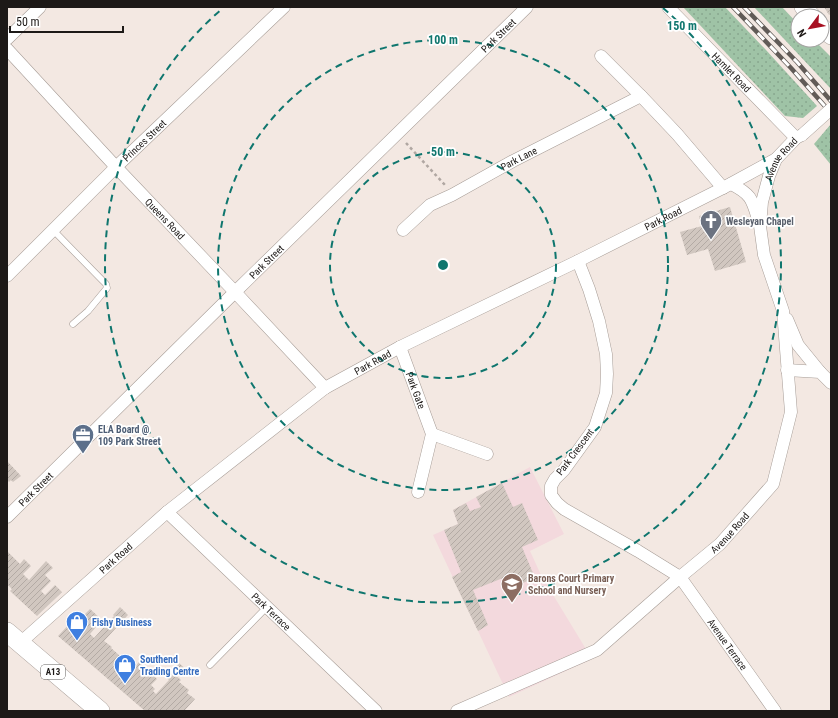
<svg xmlns="http://www.w3.org/2000/svg" width="838" height="718" font-family="'Roboto Condensed',sans-serif">
  <defs>
    <pattern id="grass-dots" width="8" height="8" patternUnits="userSpaceOnUse"><rect width="8" height="8" fill="#9fc3a6"/><path d="M2 2h.1M6 6h.1" fill="none" stroke="#88a78e" stroke-width="1.8" stroke-linecap="round"/></pattern>
    <pattern id="building-hatch" width="6" height="6" patternUnits="userSpaceOnUse"><rect width="6" height="6" fill="#d1c7c0"/><path d="M-1 1l2-2M0 6l6-6M5 7l2-2" fill="none" stroke="#b3aaa4"/></pattern>
  </defs>
  <rect width="100%" height="100%" fill="#f3e8e2"/>
  <path fill="#f3d9dd" d="M530,467L564,534L530,551L541,575L592,659L509,697L433,535L458,524L453,510Z"/>
  <g fill="url(#grass-dots)">
    <path d="M683,7H725L766,50L817,106L803,118L785,116Z"/>
    <path d="M754,7H782L798,24V40H814L831,57V89Z"/>
    <path d="M831,124V165L814,144Z"/>
  </g>
  <g fill="url(#building-hatch)">
    <path d="M824,7H831V14L829,15Z"/>
    <path d="M730,207L746,262L715,271L708,249L687,255L680,232L702,226L699,216Z"/>
    <path d="M7,461L21,476L13,482L11,480L9,482L7,480Z"/>
    <path d="M502,483L513,507L522,503L538,540L522,547L535,578L513,587L508,576L473,590L488,625L478,631L452,577L461,572L444,530L458,524L453,510L466,503L470,511L481,507L476,497Z"/>
    <path d="M7,551L20,564L24,559L31,566L23,574L29,580L46,561L53,568L45,575L51,581L41,591L45,595L55,585L62,592L37,616L10,591L12,589L7,584Z"/>
    <path d="M120,607L128,615L104,641L112,647L111,648L128,663L123,668L127,671H128L130,672L139,662L157,679L151,685L155,689L153,691L156,694L169,680L166,677L179,663L189,672L185,675L179,669L174,674L181,680L179,682L189,690L187,693L195,699L184,711H145L94,667L58,636L74,619L77,622L90,609L102,620L90,634L94,638L114,616L113,615Z"/>
  </g>
  <g fill="none" stroke-linecap="round" stroke-linejoin="round">
    <g stroke="#a69c96" stroke-width="7">
      <g id="lane">
        <path d="M53,230L102,280L106,284L107,288L88,311L73,324"/>
        <path d="M210,665L267,607"/>
      </g>
    </g>
    <g stroke="#a69c96" stroke-width="13">
      <g id="street">
        <path id="s1" d="M668,7L796,138"/>
        <path d="M7,39L40,7"/>
        <path id="s2" d="M7,49L116,167L235,292L325,388"/>
        <path d="M601,56L641,96"/>
        <path d="M731,184C751,194 752,199 758,219"/>
        <path id="s3" d="M403,230L430,205L452,195L513,161L641,96L677,134L723,188"/>
        <path id="s4" d="M578,261L589,289L599,321L606,354L607,374L606,393L595,427L564,470L555,479L551,486V495L557,503L564,509L638,551L680,577L775,711"/>
        <path id="s5" d="M7,276L116,167L284,7"/>
        <path d="M787,319L798,345L820,372"/>
        <path id="s6" d="M400,347L432,434L418,492"/>
        <path d="M787,370L820,372L831,383"/>
        <path d="M432,434L487,454"/>
        <path id="s7" d="M167,512L376,711"/>
        <path id="s8" d="M7,517L235,292L527,7"/>
        <path id="s9" d="M20,643L167,512L325,388L400,347L578,261L723,188L776,159"/>
        <path id="s10" d="M457,711L597,650L680,577L720,544L773,484L791,412L783,311L764,255L760,226L762,202L769,176L776,159L796,138L802,135"/>
      </g>
    </g>
    <g stroke="#a69c96" stroke-width="18">
      <g id="secondary">
        <path d="M803,7L812,16"/>
        <path d="M822,27L831,36"/>
      </g>
    </g>
    <g stroke="#a69c96" stroke-width="20">
      <path id="primary" d="M7,632L100,711"/>
    </g>
    <path stroke="#b0a7a2" stroke-width="2.5" stroke-dasharray="3 3" stroke-linecap="butt" d="M406,143L445,185"/>
    <use href="#lane" stroke="#fff" stroke-width="6"/>
    <use href="#street" stroke="#fff" stroke-width="12"/>
    <use href="#secondary" stroke="#fff" stroke-width="17"/>
    <use href="#primary" stroke="#fff" stroke-width="19"/>
    <g stroke="#615b57" stroke-width="4.5">
      <g id="rail">
        <path d="M733,7L791,68L831,113"/>
        <path d="M744,7L797,62L831,101"/>
      </g>
    </g>
    <use href="#rail" stroke="#fff" stroke-width="3" stroke-dasharray="9" stroke-linecap="butt"/>
    <g stroke="#a69c96" stroke-width="13" stroke-linecap="butt">
      <path id="street-bridge" d="M802,135L831,109"/>
    </g>
    <use href="#street-bridge" stroke="#fff" stroke-width="12"/>
  </g>
  <g fill="none" stroke="#0f766e" stroke-width="2" stroke-dasharray="7 5">
    <circle cx="443" cy="265" r="113"/>
    <circle cx="443" cy="265" r="225"/>
    <path d="M663 8A338 338 0 1 1 223 8"/>
  </g>
  <defs>
    <g id="church-pin" transform="scale(1.15)"><path d="M0 17L-7.5 6A9.5 9.5 0 1 1 7.5 6Z" fill="#6b7280" stroke="#fff"/><path d="M-1.2-6h2.4v3.5h3.3v2.4h-3.3V6h-2.4V-.1h-3.3v-2.4h3.3Z" fill="#fff"/></g>
    <g id="office-pin" transform="scale(1.15)"><path d="M0 17L-7.5 6A9.5 9.5 0 1 1 7.5 6Z" fill="#5c6f8a" stroke="#fff"/><path d="M-6-3h4V-5.5h4V-3h4V5H-6ZM-1-4.5V-3h2v-1.5ZM-6 0V1H6V0Z" fill="#fff"/></g>
    <g id="school-pin" transform="scale(1.15)"><path d="M0 17L-7.5 6A9.5 9.5 0 1 1 7.5 6Z" fill="#8d6e63" stroke="#fff"/><path d="M0-5L7-2L0 1L-7-2ZM-4 1L0 2.5L4 1V4Q0 6-4 4Z" fill="#fff"/></g>
    <g id="shop-pin" transform="scale(1.15)"><path d="M0 17L-7.5 6A9.5 9.5 0 1 1 7.5 6Z" fill="#3f7fe0" stroke="#fff"/><path d="M-5-2.5h2.3a2.7 3.5 0 0 1 5.4 0H5L5.5 6h-11ZM-1.5-2.5h3a1.5 2.3 0 0 0-3 0Z" fill="#fff"/></g>
  </defs>
  <g fill-rule="evenodd">
    <use href="#church-pin" x="711" y="221"/>
    <use href="#office-pin" x="83" y="435"/>
    <use href="#school-pin" x="512" y="584"/>
    <use href="#shop-pin" x="77" y="622"/>
    <use href="#shop-pin" x="125" y="665"/>
  </g>
  <g text-anchor="middle" dominant-baseline="central" stroke-width="3.5" stroke-linejoin="round" paint-order="stroke">
    <rect fill="#fff" stroke="#615e5d" stroke-width="1" x="41" y="665" width="24" height="14" rx="3"/>
    <g font-size="9" font-weight="bold" fill="#1d1917">
      <text x="53" y="672">A13</text>
    </g>
    <g font-size="10" fill="#1d1917" stroke="#fff">
      <text stroke="none"><textPath href="#s8" startOffset="688">Park Street</textPath></text>
      <text stroke="none"><textPath href="#s1" startOffset="91">Hamlet Road</textPath></text>
      <text stroke="none"><textPath href="#s5" startOffset="193">Princes Street</textPath></text>
      <text stroke="none"><textPath href="#s3" startOffset="137">Park Lane</textPath></text>
      <text stroke="none"><textPath href="#s10" startOffset="731">Avenue Road</textPath></text>
      <text stroke="none"><textPath href="#s9" startOffset="776">Park Road</textPath></text>
      <text stroke="none"><textPath href="#s2" startOffset="232">Queens Road</textPath></text>
      <text stroke="none"><textPath href="#s8" startOffset="364">Park Street</textPath></text>
      <text stroke="none"><textPath href="#s9" startOffset="452">Park Road</textPath></text>
      <text stroke="none"><textPath href="#s6" startOffset="46">Park Gate</textPath></text>
      <text transform="translate(575 452) rotate(-53)">Park Crescent</text>
      <text stroke="none"><textPath href="#s8" startOffset="40">Park Street</textPath></text>
      <text stroke="none"><textPath href="#s10" startOffset="330">Avenue Road</textPath></text>
      <text stroke="none"><textPath href="#s9" startOffset="128">Park Road</textPath></text>
      <text stroke="none"><textPath href="#s7" startOffset="144">Park Terrace</textPath></text>
      <text stroke="none"><textPath href="#s4" startOffset="491">Avenue Terrace</textPath></text>
    </g>
    <g font-size="10" font-weight="bold" fill="#5b616d" stroke="#fff" text-anchor="start">
      <text x="726" y="221">Wesleyan Chapel</text>
    </g>
    <g font-size="10" font-weight="bold" fill="#4e5e75" stroke="#fff" text-anchor="start">
      <text x="98" y="429">ELA Board @<tspan x="98" dy="12">109 Park Street</tspan></text>
    </g>
    <g font-size="10" font-weight="bold" fill="#785e54" stroke="#fff" text-anchor="start">
      <text x="528" y="578">Barons Court Primary<tspan x="528" dy="12">School and Nursery</tspan></text>
    </g>
    <g font-size="10" font-weight="bold" fill="#366cbe" stroke="#fff" text-anchor="start">
      <text x="92" y="622">Fishy Business</text>
      <text x="140" y="659">Southend<tspan x="140" dy="12">Trading Centre</tspan></text>
    </g>
  </g>
  <circle cx="443" cy="265" r="6" fill="#0f766e" stroke="#fff" stroke-width="2"/>
  <g font-size="12" text-anchor="middle" font-weight="bold" fill="#0f766e" stroke="#fff" stroke-width="3.5" stroke-linejoin="round" paint-order="stroke">
    <text x="682" y="30">150 m</text>
    <text x="443" y="44">100 m</text>
    <text x="443" y="156">50 m</text>
  </g>
  <rect width="838" height="718" fill="none" stroke="#1d1917" stroke-width="16"/>
  <g transform="translate(810 28) rotate(238)"><circle r="19" fill="#ffffff" stroke="#a5a3a2"/>
  <path d="M0-3L7 15L0 10L-7 15Z" fill="#a71022"/>
  <text y="-6" font-size="11" font-weight="bold" text-anchor="middle" fill="#1d1917">N</text>
  </g>
  <path d="M10 26v6h113v-6" fill="none" stroke="#1d1917" stroke-width="2"/>
  <text x="16" y="26" font-size="12" fill="#1d1917" stroke="#ffffff" stroke-width="3" paint-order="stroke">50 m</text>
</svg>
